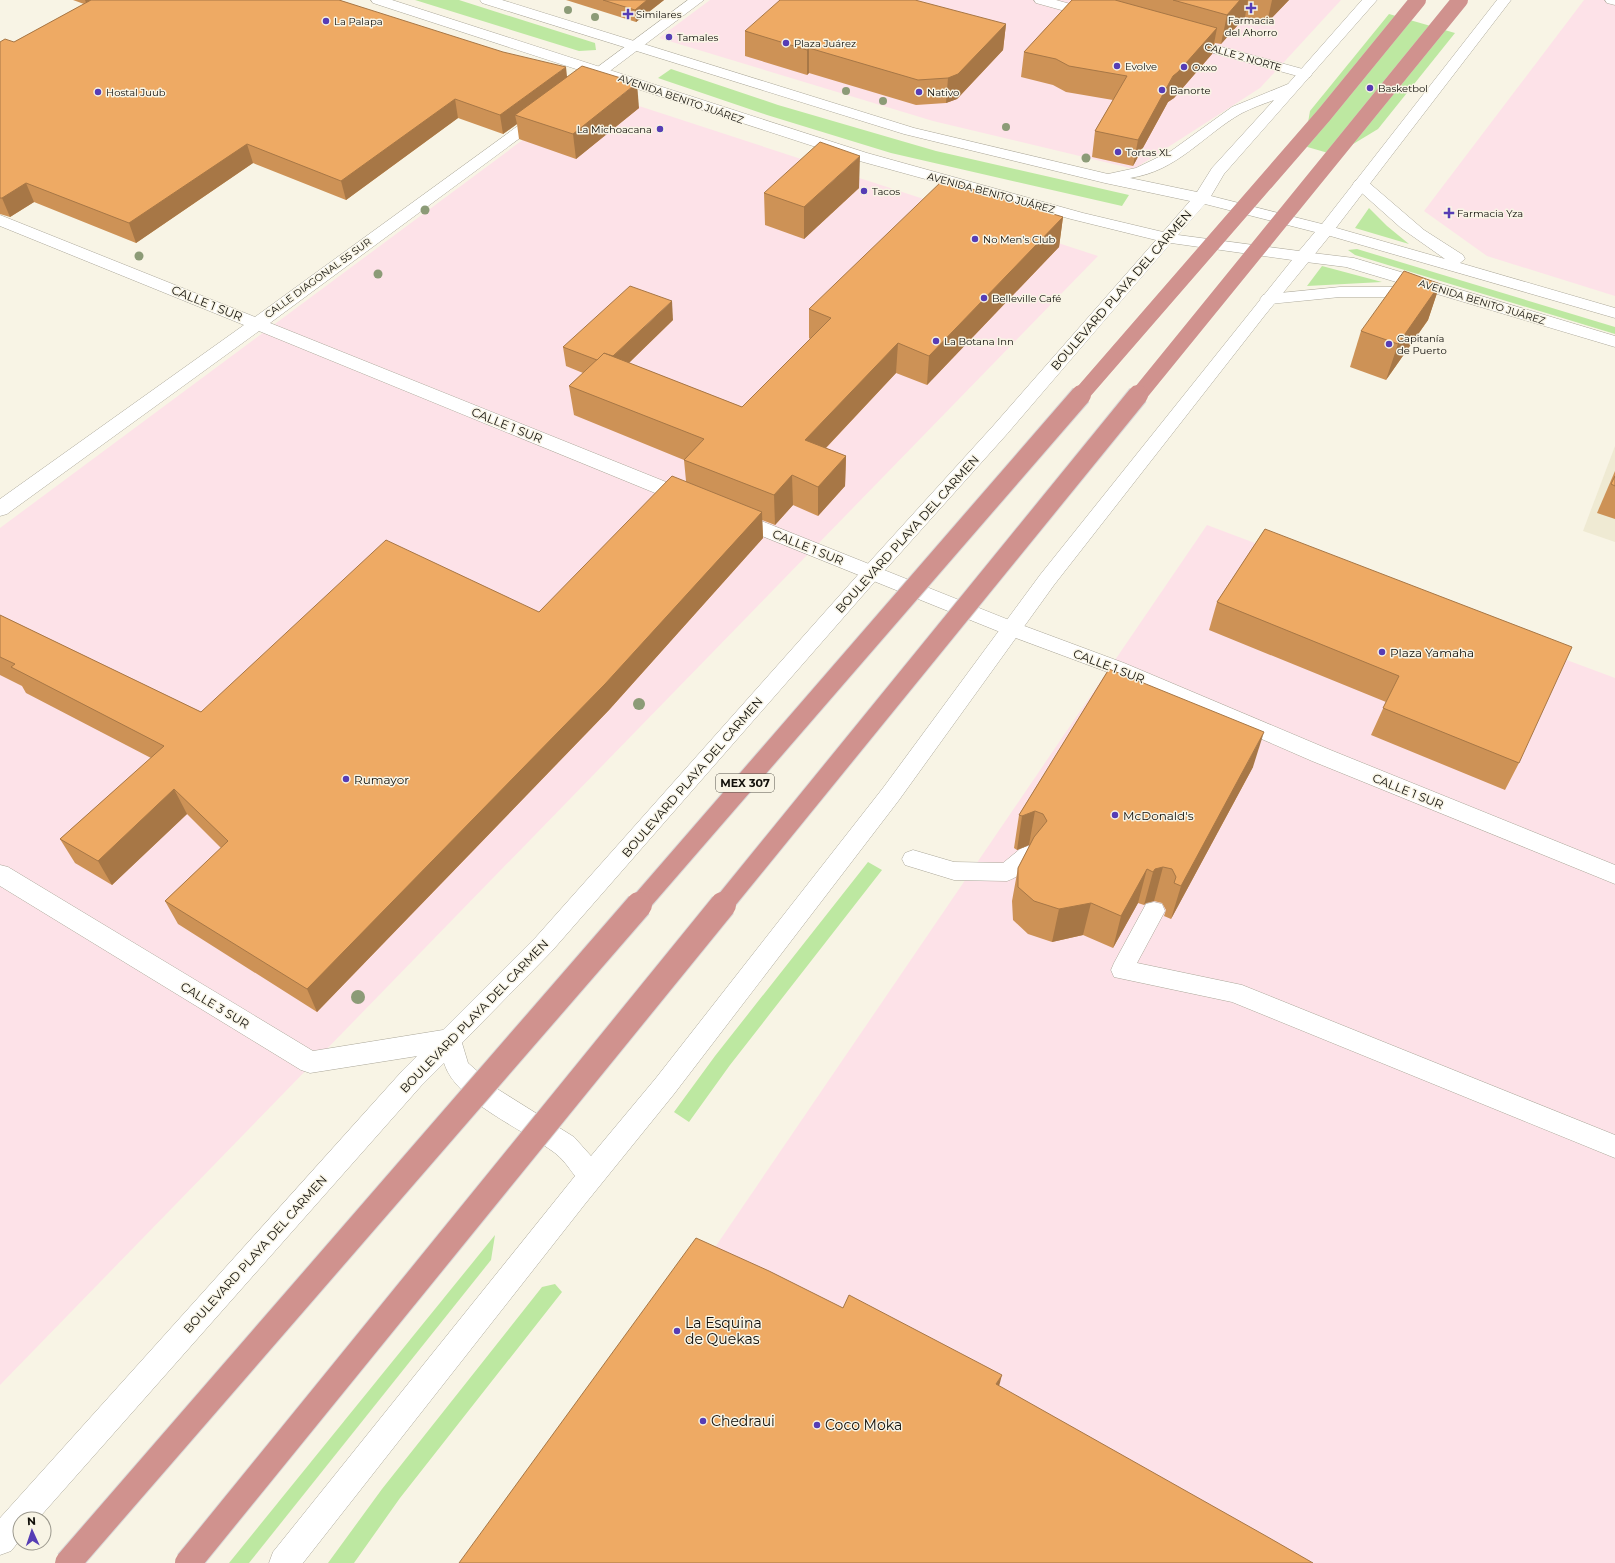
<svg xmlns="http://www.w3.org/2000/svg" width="1615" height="1563" font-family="Montserrat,sans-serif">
  <rect width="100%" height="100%" fill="#f8f4e5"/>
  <g fill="#fde2e8">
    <path d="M710,0H1341L1260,88L1134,169L933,121L659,38Z"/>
    <path d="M1584,0H1615V296L1487,256L1424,211Z"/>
    <path d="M590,90L1098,256L0,1385V528Z"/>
    <path d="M1207,525L1615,678V1563H500Z"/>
  </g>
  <path fill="#efead3" d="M1615,446V542L1583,531Z"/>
  <g fill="#bde8a1">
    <path d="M415,0H459L595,43L596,50L579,51Z"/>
    <path d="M1389,14L1455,33L1378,129L1335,155L1304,146L1310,111Z"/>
    <path d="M671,69L778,105L936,151L1129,195L1122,206L891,153L767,115L658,78Z"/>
    <path d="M1369,208L1387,226L1409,244L1355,228Z"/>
    <path d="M1357,249L1615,327V334L1355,255L1348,250Z"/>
    <path d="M1322,266L1382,282L1307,286Z"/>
    <path d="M868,862L882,870L730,1065L689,1122L674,1112L715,1056Z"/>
    <path d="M495,1235L491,1260L249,1563H229Z"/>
    <path d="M555,1284L562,1292L400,1498L354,1563H328L382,1489L542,1287Z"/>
  </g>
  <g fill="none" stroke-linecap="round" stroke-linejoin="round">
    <g stroke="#aba799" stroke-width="1">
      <g id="service">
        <path d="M1028,846L1036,849L1039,855C1033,866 1019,877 1007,881L954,880L905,865L902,859L905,853L913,850L954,862L1003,863L1020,849Z"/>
        <path d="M1154,902L1162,904L1165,911L1137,963L1242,985L1615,1135V1158L1232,1002L1114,977L1111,970L1114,963L1146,904Z"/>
      </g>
    </g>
    <g stroke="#aba799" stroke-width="1">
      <g id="minor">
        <path d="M688,0H704L586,89H576L574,86L576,83Z"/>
        <path d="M1034,0H1056L1099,12L1101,15L1099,18L1094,19L1036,3Z"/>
        <path d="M1605,0H1615V5L1607,3Z"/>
        <path d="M1185,37L1310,71L1312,74L1310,77L1305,78L1180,44L1178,41L1180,38Z"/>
        <path d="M542,110L547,112L550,115L547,118L270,323L696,494L699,499L696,504L689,506L682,504L259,331L7,514L0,516V499L244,325L0,226V215L255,317L537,112Z"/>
        <path d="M734,510L1019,624L1124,663L1328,749L1615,865V884L1312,761L1110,673L1005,634L727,522L724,517L727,512Z"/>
        <path d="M0,865L8,867L313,1051L449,1029L458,1032L461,1040L458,1048L449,1051L310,1073L301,1070L0,886Z"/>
      </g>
    </g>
    <g stroke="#aba799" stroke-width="1">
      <g id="tertiary">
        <path d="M1361,179L1367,181L1424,230L1463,255L1465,259L1460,263L1615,308V318L1320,233L1318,230L1320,227L1326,225L1445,259L1401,228L1355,187L1353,184L1355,181Z"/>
        <path d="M1304,252L1354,258L1615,336V347L1427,291L1425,296L1419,297H1340L1269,304L1263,303L1260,299L1263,295L1269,294L1340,287H1413L1346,267L1298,261L1296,257L1298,253Z"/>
      </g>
    </g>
    <g stroke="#aba799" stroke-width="1">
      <path id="secondary" d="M371,0H392L867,153L1083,213L1163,232L1190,201L1105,183L904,134L482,3L480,0H502L914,128L1108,174L1136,168L1171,151L1232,107L1288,84L1362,0H1377L1224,174L1211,196L1322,224L1497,0H1511L1332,233L1265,315L1054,585L899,800L674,1094L585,1204L303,1563H269L273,1552L575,1176C569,1168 563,1159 555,1153C523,1129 456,1102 444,1063L421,1086L38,1519H20V1540L11,1551L0,1555V1518L403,1070L536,937L864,568L993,426L1156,240L1071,219L856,160L373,3ZM1274,100L1212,168L1197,192L1130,178C1178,171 1203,135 1242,113C1252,108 1263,104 1274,100ZM1205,204L1315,232L1299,251L1178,235ZM1171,243L1292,260L1040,575L883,788L656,1078L591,1156L574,1137L499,1090L468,1063L462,1043L552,951L878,578L1007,434Z"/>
    </g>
    <use href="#service" fill="#fff" fill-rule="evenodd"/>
    <use href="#minor" fill="#fff" fill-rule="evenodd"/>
    <use href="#tertiary" fill="#fff" fill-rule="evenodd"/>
    <use href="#secondary" fill="#fff" fill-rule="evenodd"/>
    <g stroke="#d9d8d8" stroke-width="16" stroke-linecap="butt">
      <g id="trunk-bridge-far2">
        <path d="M1080,396L1324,115L1418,0"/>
        <path d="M1138,396L1460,0"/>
      </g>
    </g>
    <g stroke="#d9d8d8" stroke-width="22" stroke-linecap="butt">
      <g id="trunk-bridge-far1">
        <path d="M638,906L1081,395"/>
        <path d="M722,906L1138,395"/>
      </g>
    </g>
    <g stroke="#d9d8d8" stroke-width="28" stroke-linecap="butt">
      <g id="trunk-bridge">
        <path d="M68,1563L639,905"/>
        <path d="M188,1563L723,905"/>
      </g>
    </g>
    <use href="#trunk-bridge-far2" stroke="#d0928e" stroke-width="16"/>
    <use href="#trunk-bridge-far1" stroke="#d0928e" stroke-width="20"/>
    <use href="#trunk-bridge" stroke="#d0928e" stroke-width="26"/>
  </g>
  <g fill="#8c9b77">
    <circle cx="568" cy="10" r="4"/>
    <circle cx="595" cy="17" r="4"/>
    <circle cx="846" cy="91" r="4"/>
    <circle cx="883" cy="101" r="4"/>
    <circle cx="1006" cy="127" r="4"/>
    <circle cx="1086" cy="158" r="4.5"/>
    <circle cx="425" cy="210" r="4.5"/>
    <circle cx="139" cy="256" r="4.5"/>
    <circle cx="378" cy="274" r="4.5"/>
    <circle cx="639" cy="704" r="6"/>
    <circle cx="358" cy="997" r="7"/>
  </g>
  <g fill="#cd9256">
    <path d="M73,0H339L567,77L639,108L576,159L519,139L517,124L503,134L458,118L346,200L253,163L136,243L34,202L10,217L0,214V42H14L84,4Z"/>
    <path d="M566,0H664L636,22Z"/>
    <path d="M1072,0H1289L1267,23L1245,17L1221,44L1215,43L1212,54L1174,98L1168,102L1133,166L1092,157L1095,131L1113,100L1066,92L1053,85L1021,77L1024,52Z"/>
    <path d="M1006,24L1003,50L957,99L946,103L916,105L809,73L807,75L745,56V31Z"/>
    <path d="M859,188L804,239L765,225L764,193Z"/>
    <path d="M1063,217L1059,247L927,385L896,373L826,448L846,456L845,486L818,516L793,505L775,525L762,520L763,538L609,710L317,1012L178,924L165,901L221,848L187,814L112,885L75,863L60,839L151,758L26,693L22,686L0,675V615L201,712L539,612L686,481L684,460L574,415L569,386L583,373L566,366L563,347L673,320L629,363L742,407L810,339L809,338V309Z"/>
    <path d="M1440,284L1428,320L1386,380L1350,367L1361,331Z"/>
    <path d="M1615,471V519L1597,513Z"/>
    <path d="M1265,529L1519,763L1505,790L1371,735L1386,702L1209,630L1217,602Z"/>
    <path d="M1109,669L1253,767L1171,919L1164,916L1166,910L1162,903L1154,901L1146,903L1144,905L1138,903L1113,948L1083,935L1052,942L1028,934L1013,920L1012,901L1018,868L1030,845H1029L1017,850L1014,848L1019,815Z"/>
  </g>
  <g fill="#a77746">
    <path d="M85,0H96L87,5Z"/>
    <path d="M647,0H664L636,22L635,10Z"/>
    <path d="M1240,0H1248L1245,17L1221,44L1227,15Z"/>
    <path d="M1272,0H1289L1267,23Z"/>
    <path d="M1006,24L1003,50L957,99L946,103L948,78Z"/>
    <path d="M1217,28L1212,54L1174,98L1168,102L1133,166L1138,140L1173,76Z"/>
    <path d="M809,48V73L807,75V50Z"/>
    <path d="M566,67L568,86L515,115L517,124L503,134L500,115Z"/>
    <path d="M637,83L639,108L576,159L573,134Z"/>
    <path d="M455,99L458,118L346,200L341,181Z"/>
    <path d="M247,144L253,163L136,243L129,223Z"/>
    <path d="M860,156L859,188L804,239V207Z"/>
    <path d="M26,183L34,202L10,217L2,198Z"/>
    <path d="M1063,217L1059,247L927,385L929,356Z"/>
    <path d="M1440,284L1428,320L1386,380L1398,344Z"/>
    <path d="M672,301L673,320L608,383L606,363Z"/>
    <path d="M898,343L896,373L805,470V440Z"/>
    <path d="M846,456L845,486L818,516V487Z"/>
    <path d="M792,475L793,505L775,525L774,495Z"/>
    <path d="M762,512L763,538L609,710L317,1012L307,989Z"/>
    <path d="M1264,732L1253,767L1171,919L1181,886Z"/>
    <path d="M174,789L187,814L112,885L98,861Z"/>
    <path d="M1035,811L1029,845L1017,850L1022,816Z"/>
    <path d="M1163,867L1154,901L1146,903L1144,905L1153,872L1155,869Z"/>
    <path d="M1147,869L1138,903L1113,948L1121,916Z"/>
    <path d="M1091,903L1083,935L1052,942L1059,909Z"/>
    <path d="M1002,1375L996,1398V1384Z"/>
  </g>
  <g fill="#eeaa64" stroke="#a77746">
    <path d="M91,0H339L503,52L566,67L500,115L455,99L341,181L247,144L129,223L26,183L2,198H0V42L5,39L14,42Z"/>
    <path d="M603,0H647L635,10Z"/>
    <path d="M780,0H915L1006,24L958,74L948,78L918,80L809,48L807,50L745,31Z"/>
    <path d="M1072,0H1115L1217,28L1178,72L1173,76L1138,140L1095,131L1127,76L1069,66L1056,59L1024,52Z"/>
    <path d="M1173,0H1240L1227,15Z"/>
    <path d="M582,66L637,83L573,134L515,115Z"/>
    <path d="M820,142L860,156L804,207L764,193Z"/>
    <path d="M943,180L1063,217L929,356L898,343L805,440L846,456L818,487L792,475L774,495L684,460L704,439L569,386L604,353L742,407L831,318L809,309Z"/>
    <path d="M1404,271L1440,284L1398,344L1361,331Z"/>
    <path d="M630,286L672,301L613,356L604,353L597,360L563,347Z"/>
    <path d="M672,476L762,512L605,684L307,989L165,901L228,841L174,789L98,861L60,839L164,746L11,667L15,664L0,657V615L201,712L386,540L539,612Z"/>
    <path d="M1615,476V486L1611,484Z"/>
    <path d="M1265,529L1572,647L1519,763L1383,708L1399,676L1217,602Z"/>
    <path d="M1109,669L1264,732L1181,886L1174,883L1176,877L1172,869L1163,867L1155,869L1153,872L1147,869L1121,916L1091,903L1059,909L1034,901L1018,887V868L1034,837L1047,821L1043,814L1035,811L1022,816L1019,815Z"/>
    <path d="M696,1238L769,1271L843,1308L849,1295L1002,1375L996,1384L1266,1536L1313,1563H459Z"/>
  </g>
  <g fill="#563db5" stroke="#f8f4e5" stroke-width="1.5">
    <path d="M1249 2h4v4h4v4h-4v4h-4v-4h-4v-4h4z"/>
    <path d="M626 8h4v4h4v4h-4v4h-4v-4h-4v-4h4z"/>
    <circle cx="326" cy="21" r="4"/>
    <circle cx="669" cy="37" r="4"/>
    <circle cx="786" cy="43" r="4"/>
    <circle cx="1117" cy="66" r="4"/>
    <circle cx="1184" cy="67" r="4"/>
    <circle cx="1370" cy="88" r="4"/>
    <circle cx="1162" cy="90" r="4"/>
    <circle cx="98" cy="92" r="4"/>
    <circle cx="919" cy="92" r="4"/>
    <circle cx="660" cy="129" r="4"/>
    <circle cx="1118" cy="152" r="4"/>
    <circle cx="864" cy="191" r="4"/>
    <path d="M1447 207h4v4h4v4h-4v4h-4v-4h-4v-4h4z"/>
    <circle cx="975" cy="239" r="4"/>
    <circle cx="984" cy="298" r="4"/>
    <circle cx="936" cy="341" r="4"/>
    <circle cx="1389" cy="344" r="4"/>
    <circle cx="1382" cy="652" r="4"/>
    <circle cx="346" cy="779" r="4"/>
    <circle cx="1115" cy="815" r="4"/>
    <circle cx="677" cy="1331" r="4"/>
    <circle cx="703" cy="1421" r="4"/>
    <circle cx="817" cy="1425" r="4"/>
  </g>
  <g text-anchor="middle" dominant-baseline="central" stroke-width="3" stroke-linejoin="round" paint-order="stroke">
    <g font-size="10" fill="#100e09" stroke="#f8f4e5" text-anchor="start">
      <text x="636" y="14">Similares</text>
      <text x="1251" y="20" text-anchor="middle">Farmacia<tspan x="1251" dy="12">del Ahorro</tspan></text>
      <text x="334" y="21">La Palapa</text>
      <text x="677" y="37">Tamales</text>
      <text x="794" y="43">Plaza Juárez</text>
      <text x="1125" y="66">Evolve</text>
      <text x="1192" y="67">Oxxo</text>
      <text x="1378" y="88">Basketbol</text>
      <text x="1170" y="90">Banorte</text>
      <text x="106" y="92">Hostal Juub</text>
      <text x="927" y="92">Nativo</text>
      <text x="652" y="129" text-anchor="end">La Michoacana</text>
      <text x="1126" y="152">Tortas XL</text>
      <text x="872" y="191">Tacos</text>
      <text x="1457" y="213">Farmacia Yza</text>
      <text x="983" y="239">No Men's Club</text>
      <text x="992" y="298">Belleville Café</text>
      <text x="1397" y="338">Capitanía<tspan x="1397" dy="12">de Puerto</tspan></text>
      <text x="944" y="341">La Botana Inn</text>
    </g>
    <g font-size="10" fill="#100e09" stroke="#f8f4e5">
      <text transform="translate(1243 57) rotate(16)">CALLE 2 NORTE</text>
      <text transform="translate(681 99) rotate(19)">AVENIDA BENITO JUÁREZ</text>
      <text transform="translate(991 193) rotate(15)">AVENIDA BENITO JUÁREZ</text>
      <text transform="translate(318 278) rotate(-36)">CALLE DIAGONAL 55 SUR</text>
      <text transform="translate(1482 302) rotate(17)">AVENIDA BENITO JUÁREZ</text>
    </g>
    <rect fill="#f8f4e5" stroke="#56534b" stroke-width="1" x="716" y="774" width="58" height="18" rx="3"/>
    <g font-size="11" font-weight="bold" fill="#100e09">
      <text x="745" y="783">MEX 307</text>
    </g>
    <g font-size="12" fill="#100e09" stroke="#f8f4e5">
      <text transform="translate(1121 290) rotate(-49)">BOULEVARD PLAYA DEL CARMEN</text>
      <text transform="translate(207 303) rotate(22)">CALLE 1 SUR</text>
      <text transform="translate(507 425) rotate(22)">CALLE 1 SUR</text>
      <text transform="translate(907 534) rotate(-48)">BOULEVARD PLAYA DEL CARMEN</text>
      <text transform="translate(808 547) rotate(22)">CALLE 1 SUR</text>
      <text transform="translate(1109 666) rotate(21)">CALLE 1 SUR</text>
      <text transform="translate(692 777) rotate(-49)">BOULEVARD PLAYA DEL CARMEN</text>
      <text transform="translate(1408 791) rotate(22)">CALLE 1 SUR</text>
      <text transform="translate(215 1005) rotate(31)">CALLE 3 SUR</text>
      <text transform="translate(474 1016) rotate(-46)">BOULEVARD PLAYA DEL CARMEN</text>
      <text transform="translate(255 1254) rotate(-48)">BOULEVARD PLAYA DEL CARMEN</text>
    </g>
    <g font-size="12" fill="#100e09" stroke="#f8f4e5" text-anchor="start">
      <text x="1390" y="652">Plaza Yamaha</text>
      <text x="354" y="779">Rumayor</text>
      <text x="1123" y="815">McDonald's</text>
    </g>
    <g font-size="14" fill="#100e09" stroke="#f8f4e5" text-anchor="start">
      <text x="685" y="1323">La Esquina<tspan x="685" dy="16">de Quekas</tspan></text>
      <text x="711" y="1421">Chedraui</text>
      <text x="825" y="1425">Coco Moka</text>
    </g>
  </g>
  <g transform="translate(32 1531) rotate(357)"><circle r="19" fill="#f8f4e5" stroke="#9b988d"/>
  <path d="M0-3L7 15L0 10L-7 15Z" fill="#563db5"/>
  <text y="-6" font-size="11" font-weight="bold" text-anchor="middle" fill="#100e09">N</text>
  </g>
</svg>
